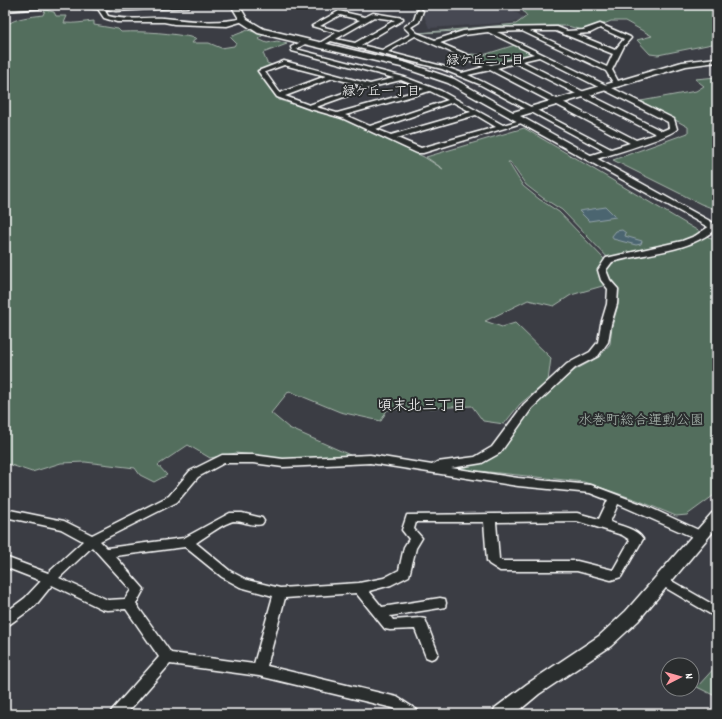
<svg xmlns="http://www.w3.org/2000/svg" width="722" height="719" font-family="Dekko,'Klee One',sans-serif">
  <rect width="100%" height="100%" fill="#3b3d44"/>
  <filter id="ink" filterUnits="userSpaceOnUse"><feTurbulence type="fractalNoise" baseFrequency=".025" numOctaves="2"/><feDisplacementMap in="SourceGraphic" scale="8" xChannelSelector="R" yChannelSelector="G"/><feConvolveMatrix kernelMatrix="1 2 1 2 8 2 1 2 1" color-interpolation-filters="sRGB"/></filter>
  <g filter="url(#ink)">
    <path fill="#474853" d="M427,5L509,7L528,21L429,28L424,16Z"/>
    <g fill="#536e5d" stroke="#a9b6ae">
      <path d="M491,5H717V43L658,55L650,54L637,40L652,36L625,21H611L592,29L581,30L568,26H552L419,33L516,24L527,16L519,6Z"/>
      <path d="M45,10L54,12L56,16H67L64,23C75,24 83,22 94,21V25L118,29L121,32C147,31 170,33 196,38L192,43H209L221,48L234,46L236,43L230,37L248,30L263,35L258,39L267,43L277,41L287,44L263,53L267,63L277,67L260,74L279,100L339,118L424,157L443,169L426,157L524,128L717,242V493L687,515L676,516L637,500L584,482L451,468L482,463L502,450L533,407L575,370L599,357L610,344L612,326L618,305L619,289L611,279L607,270L613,263L562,210L543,198L526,185L510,162H508L523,186L539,199L559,212L605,260L597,270L606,285L571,295L554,306L528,300L485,321L502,327L515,323L551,358L548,381L520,404L504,424L483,421L472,406L387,410L381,421L340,412L289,391L271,413L289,428L350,455L286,459L236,453L210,458L188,445L158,465L167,475L154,482L140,475L135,468L85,462L61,463L32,472L5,463V26C17,17 30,17 43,15Z"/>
      <path d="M515,45L533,55L495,65H489L467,55L472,54L483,55Z"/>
      <path d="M717,77V210L701,204L613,160L688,133V127L641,101L696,91L704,86L695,79Z"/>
      <path d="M717,665V697L697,687Z"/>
    </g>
    <g fill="#4b6570" stroke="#93a3a9">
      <path d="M606,207L616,217L589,221L579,211Z"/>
      <path d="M622,230L626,233L625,236L642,241L641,244L636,245L613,239L612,236L616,231Z"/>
    </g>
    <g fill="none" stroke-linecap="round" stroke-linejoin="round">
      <g stroke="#fff" stroke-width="3">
        <g id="minor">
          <path d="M30,5H103L116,7L191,5L188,7L116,11L104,9L108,16C126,21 145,17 164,18C190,21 218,24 244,18L247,20L227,26L174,24L164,22H117L104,18L98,9C67,6 36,8 5,11V7Z"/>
          <path d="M420,9L423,11L419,22L411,27L417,33L435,40L463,31L489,28L557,27L567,31L583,30L600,24L630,37L631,38L624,46L612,70L619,83L616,85L614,84L606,71L522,31L497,32L608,86L674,119L677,129C666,139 611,154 594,160H588V156L604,151L479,84L442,69L331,41L322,46H318V44L336,33L312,26L339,11L365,17L373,13L403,18V20L361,45L382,50L411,34L404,27L414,20L417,11ZM340,15L360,20L340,31L320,26ZM374,17L395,20L355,43L336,39ZM600,28L624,39L615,50L576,34L590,33ZM530,31H556L613,54L607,67ZM488,32L534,54L491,65L440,43L464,35ZM415,36L484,67L462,73L446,67L388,52ZM539,57L668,122L669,128L662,131L522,61ZM515,63L656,134L636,140L497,68ZM490,70L630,143L611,149L483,82L468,75Z"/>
          <path d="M305,40L307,41V43L296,49L404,77L441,91L503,125L524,119L528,121L423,153H417L342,118L307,108L277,97L258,71L284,61L370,84L394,78L292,51L291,47ZM284,65L326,76L280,93L265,72ZM333,78L363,86L309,105L285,96ZM401,80L424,89L337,113L316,107L372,87ZM430,91L448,100L370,126L345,115ZM453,102L471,112L391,135L376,129ZM476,115L496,127L421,148L397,138Z"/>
          <path d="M713,224L717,227L716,229C686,253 648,252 612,262L606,270L610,280L618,289L617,304L611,324L608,342L598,356L575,368L532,408L500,453L482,463L451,468L518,478L591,485L644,505L705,533L707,536L705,539L701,540L697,539L618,504L610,522C621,526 637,529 643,539L621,577L611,580L577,571H500L489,564L487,561L484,522H416L414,529L422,538L416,548L409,576L391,585L369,591L382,607L440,598L445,599L446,603L445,607L440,608L390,616L393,620L420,618L425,619L438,653L436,657L431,659L426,657L415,629L390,630L385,629L356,593L285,598L267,666L397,697L417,710L419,714H401L393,708L259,676L170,664L126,714H110L112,710L159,657L126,609L107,610L102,609L52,585L35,606L10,624L5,625V613L25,598L41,581L5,567V557L48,573L83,541L61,529L5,517V509L64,521L92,535L169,496L190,471L222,455H253L283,459L370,455L432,465L437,462L475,457L492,447L524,404L567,364L590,352L598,342L601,324L607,304L608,289L601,280L598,270L606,258L682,241L695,236ZM224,463H253L283,467L370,463L518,486L590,493L608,500L599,519L577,513L407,515L402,530L409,539L404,547L399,570L384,578L359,583L280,588L247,580L230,571L196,543C205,537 225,522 234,521C244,521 253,527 262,524L264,521L262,518L242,513H230L184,538L107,548L100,541L177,502L198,477ZM577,521L622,535L630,540L613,570L577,561H502L499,559L496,522ZM92,547L131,590L125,599L108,600L59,578ZM185,547L222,577L240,587L273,596L254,664L171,653L136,604L144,589L115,556Z"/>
          <path d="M663,576L717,607V618L659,584L657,581L659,578Z"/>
        </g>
      </g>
      <g stroke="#fff" stroke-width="3">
        <g id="tertiary">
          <path d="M231,5H239L247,19L264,29L407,63L454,79L513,112L682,62L717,58V62L686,66L520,116L717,225V232L448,83L401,67L258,33L241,22Z"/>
          <path d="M717,511V527L638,621L611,646L539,694L515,714H493L495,708L527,684L599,636L626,611L712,513Z"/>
        </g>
      </g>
      <use href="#minor" fill="#2a2d2e" fill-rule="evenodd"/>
      <use href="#tertiary" fill="#2a2d2e" fill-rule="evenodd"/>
    </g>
  </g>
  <g text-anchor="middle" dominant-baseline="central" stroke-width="4" stroke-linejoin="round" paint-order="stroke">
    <g font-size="13" fill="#fff" stroke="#2a2d2e">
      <text x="485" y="61">緑ケ丘二丁目</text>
      <text x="381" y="92">緑ケ丘一丁目</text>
    </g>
    <g font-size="14" fill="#a9b6ae" stroke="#2a2d2e">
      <text x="641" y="421">水巻町総合運動公園</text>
    </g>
    <g font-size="15" fill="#fff" stroke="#2a2d2e">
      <text x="422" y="407">頃末北三丁目</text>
    </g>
  </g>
  <rect width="722" height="719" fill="none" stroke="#2a2d2e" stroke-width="20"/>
  <rect x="10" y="10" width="702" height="699" fill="none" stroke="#fff" stroke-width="1.5" filter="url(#ink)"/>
  <g transform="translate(680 677) rotate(84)"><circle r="19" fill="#2a2d2e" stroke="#7f8182"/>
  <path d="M0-3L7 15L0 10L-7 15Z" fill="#ff9aa2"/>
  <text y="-6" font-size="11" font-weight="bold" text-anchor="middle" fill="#ffffff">N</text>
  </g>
</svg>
